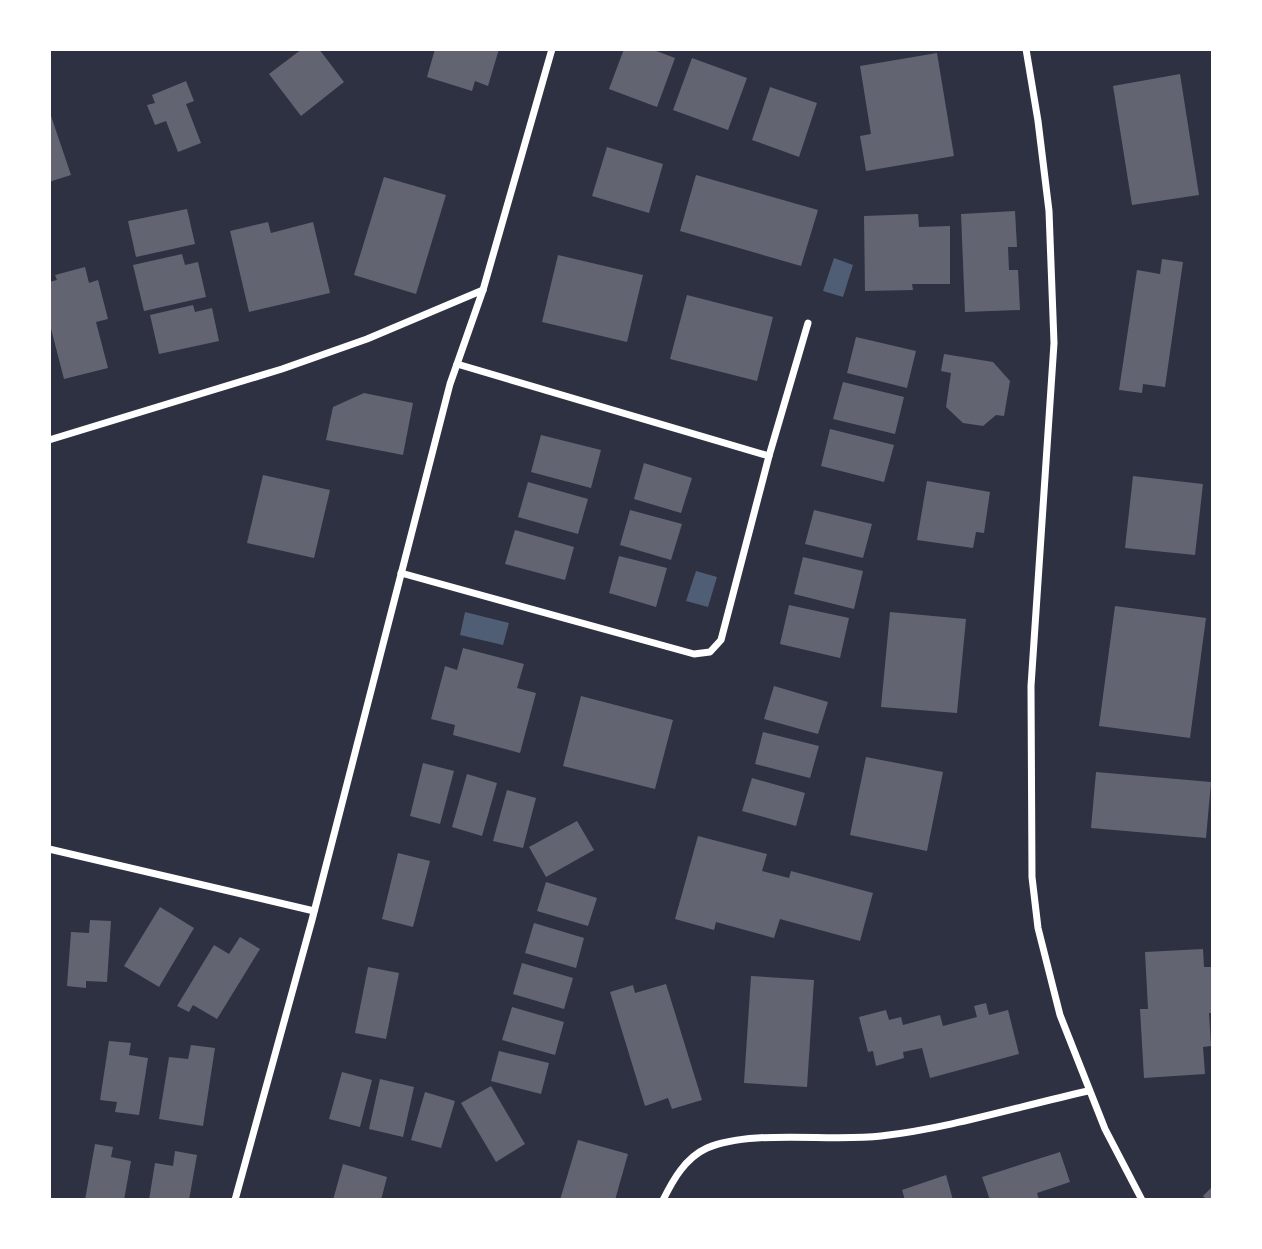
<svg xmlns="http://www.w3.org/2000/svg" width="1262" height="1249" font-family="'Space Grotesk',sans-serif">
  <rect width="100%" height="100%" fill="#2d3142"/>
  <g fill="#4f5d75">
    <path d="M834,258L853,265L843,297L823,291Z"/>
    <path d="M696,571L717,577L708,607L686,601Z"/>
    <path d="M465,612L509,623L503,645L460,635Z"/>
  </g>
  <g fill="#626471">
    <path d="M302,49H319L344,82L301,116L269,74Z"/>
    <path d="M435,49H499L488,86L475,81L472,91L427,77Z"/>
    <path d="M624,49H651L675,58L657,107L609,89Z"/>
    <path d="M937,53L954,156L866,171L860,136L871,134L860,66Z"/>
    <path d="M692,58L747,78L728,130L673,110Z"/>
    <path d="M1180,74L1199,195L1132,205L1113,86Z"/>
    <path d="M186,81L194,101L186,104L201,143L178,152L166,121L155,125L147,105L155,103L152,95Z"/>
    <path d="M770,87L817,103L799,157L752,140Z"/>
    <path d="M49,110L71,175L49,182Z"/>
    <path d="M607,147L663,164L649,213L592,196Z"/>
    <path d="M696,175L818,210L801,266L680,231Z"/>
    <path d="M384,177L446,195L416,294L354,275Z"/>
    <path d="M187,209L195,244L136,257L128,221Z"/>
    <path d="M1015,211L1017,247H1008L1009,270H1018L1020,310L965,312L961,214Z"/>
    <path d="M918,214L919,227L950,226V284H912L913,290L865,291L864,216Z"/>
    <path d="M268,222L271,233L313,222L330,293L249,312L230,231Z"/>
    <path d="M182,254L185,265L198,262L206,297L144,311L133,265Z"/>
    <path d="M558,255L643,275L627,342L542,322Z"/>
    <path d="M1162,259L1183,262L1165,387L1143,384L1142,393L1119,390L1137,270L1160,274Z"/>
    <path d="M85,267L89,283L98,280L108,319L96,322L108,368L64,379L49,321V282L57,280L55,275Z"/>
    <path d="M687,295L773,317L757,381L670,359Z"/>
    <path d="M193,305L195,312L212,308L219,341L159,354L150,315Z"/>
    <path d="M856,337L916,351L907,388L847,373Z"/>
    <path d="M944,354L993,362L1010,381L1004,416L996,415L983,426L963,423L946,407L951,373L941,371Z"/>
    <path d="M843,382L904,397L895,434L833,419Z"/>
    <path d="M364,393L413,403L403,455L326,440L333,407Z"/>
    <path d="M830,429L894,445L884,482L821,466Z"/>
    <path d="M541,435L601,450L591,488L531,472Z"/>
    <path d="M644,463L692,478L681,513L634,499Z"/>
    <path d="M263,475L330,490L314,558L247,543Z"/>
    <path d="M1133,476L1203,484L1195,555L1125,548Z"/>
    <path d="M927,481L990,492L984,533L976,532L973,548L917,540Z"/>
    <path d="M528,482L588,499L578,534L518,517Z"/>
    <path d="M630,510L682,524L671,560L620,545Z"/>
    <path d="M814,510L872,524L863,558L805,544Z"/>
    <path d="M515,530L574,547L565,580L505,564Z"/>
    <path d="M619,556L667,568L656,607L609,593Z"/>
    <path d="M803,557L863,571L854,609L794,594Z"/>
    <path d="M789,605L849,618L840,658L780,644Z"/>
    <path d="M1115,606L1206,618L1190,738L1099,726Z"/>
    <path d="M890,612L966,619L957,713L881,707Z"/>
    <path d="M463,648L524,664L517,688L536,693L520,753L453,735L455,725L431,719L445,666L457,670Z"/>
    <path d="M774,686L828,702L818,734L764,719Z"/>
    <path d="M581,696L673,720L655,789L563,766Z"/>
    <path d="M763,732L819,746L810,778L755,764Z"/>
    <path d="M866,757L943,772L927,851L850,835Z"/>
    <path d="M423,763L454,771L440,824L410,816Z"/>
    <path d="M1096,772L1211,782L1206,838L1091,828Z"/>
    <path d="M467,774L497,783L482,836L452,827Z"/>
    <path d="M752,778L805,793L796,826L742,811Z"/>
    <path d="M507,790L536,798L523,848L493,841Z"/>
    <path d="M577,821L594,850L546,877L529,847Z"/>
    <path d="M698,836L767,854L762,871L789,878L791,871L873,893L860,941L780,919L774,938L716,922L714,930L675,919Z"/>
    <path d="M398,853L430,861L413,927L382,919Z"/>
    <path d="M546,882L597,898L588,926L537,911Z"/>
    <path d="M160,907L194,928L159,987L124,966Z"/>
    <path d="M90,920L111,921L107,982L86,981V988L67,986L71,932L89,933Z"/>
    <path d="M534,923L584,938L576,968L525,953Z"/>
    <path d="M240,937L260,949L217,1019L193,1005L189,1012L177,1006L214,945L229,954Z"/>
    <path d="M1203,949L1204,967H1213V1013H1209L1211,1046L1203,1047L1205,1074L1144,1078L1140,1009H1148L1145,952Z"/>
    <path d="M522,963L573,978L564,1009L513,994Z"/>
    <path d="M368,967L399,973L386,1039L355,1033Z"/>
    <path d="M751,976L814,980L807,1087L744,1083Z"/>
    <path d="M666,984L702,1100L672,1109L668,1098L645,1106L610,992L633,985L635,993Z"/>
    <path d="M986,1003L989,1015L1008,1010L1019,1054L930,1078L922,1048L903,1052L904,1058L876,1066L873,1051L868,1052L859,1017L886,1010L889,1020L901,1017L903,1025L940,1015L943,1026L977,1017L974,1006Z"/>
    <path d="M512,1007L564,1022L555,1055L502,1040Z"/>
    <path d="M109,1041L131,1043L129,1055L148,1058L139,1115L115,1112L117,1102L100,1100Z"/>
    <path d="M191,1045L215,1048L203,1126L159,1119L169,1057L188,1059Z"/>
    <path d="M499,1051L549,1063L541,1094L491,1081Z"/>
    <path d="M342,1072L372,1080L360,1127L329,1119Z"/>
    <path d="M380,1079L414,1087L403,1137L369,1129Z"/>
    <path d="M491,1086L525,1144L496,1162L461,1103Z"/>
    <path d="M425,1092L455,1101L441,1148L411,1140Z"/>
    <path d="M578,1140L628,1154L615,1200H560Z"/>
    <path d="M95,1144L113,1147L111,1157L131,1161L124,1200H85Z"/>
    <path d="M175,1151L197,1155L189,1200H149L155,1163L173,1166Z"/>
    <path d="M1060,1152L1070,1182L1037,1193L1039,1200H990L982,1177Z"/>
    <path d="M343,1164L387,1177L381,1200H333Z"/>
    <path d="M946,1175L953,1200H905L902,1190Z"/>
    <path d="M1213,1186V1200H1207L1203,1196Z"/>
  </g>
  <g fill="none" stroke-linecap="round" stroke-linejoin="round">
    <g stroke="#fff" stroke-width="7">
      <path d="M1026,49L1038,121L1049,211L1054,343L1031,686L1032,877L1038,928L1060,1015L1105,1129L1142,1200"/>
      <path d="M49,440L282,369L367,339L483,290"/>
      <path d="M769,456L808,323"/>
      <path d="M401,573L694,654L710,652L721,640L769,456L457,364"/>
      <path d="M49,849L314,911"/>
      <path d="M235,1200L312,920L450,384L483,290L552,49"/>
      <path d="M663,1200C673,1180 685,1158 707,1148C751,1129 830,1142 881,1136C951,1128 1020,1106 1088,1091"/>
    </g>
  </g>
  <rect width="1262" height="1249" fill="none" stroke="#ffffff" stroke-width="102"/>
</svg>
